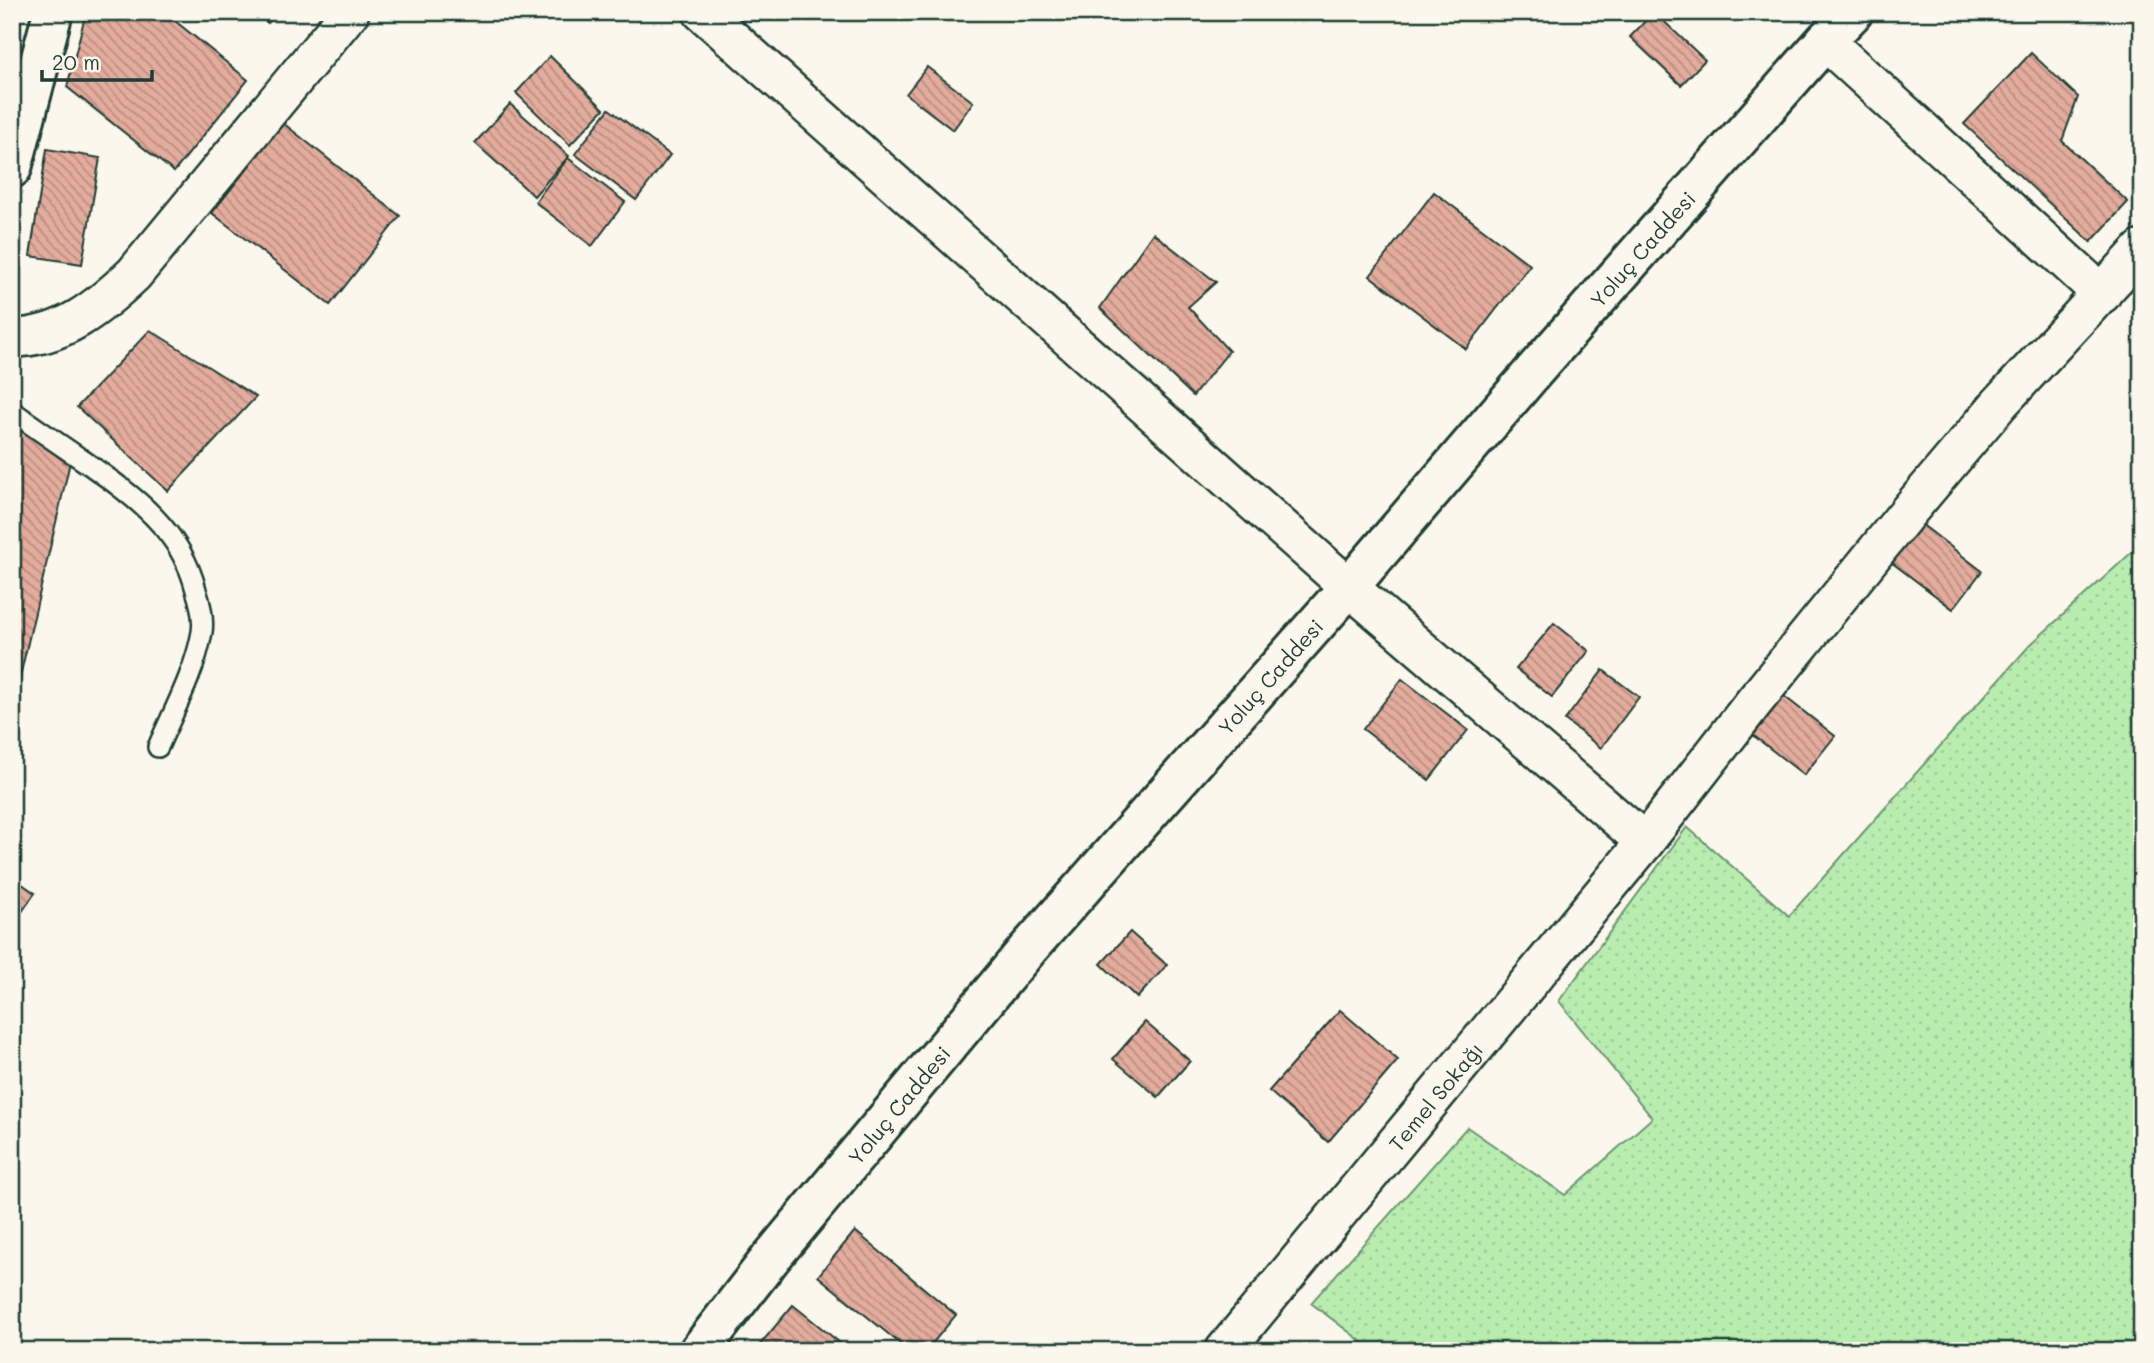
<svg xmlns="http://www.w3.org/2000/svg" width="2154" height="1363" font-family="Mali,sans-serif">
  <defs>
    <pattern id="grass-dots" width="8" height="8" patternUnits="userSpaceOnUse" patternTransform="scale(1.75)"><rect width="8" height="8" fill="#b9edaf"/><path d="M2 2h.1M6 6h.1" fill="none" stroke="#9fcc97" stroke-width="1.8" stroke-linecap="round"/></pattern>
    <pattern id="building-back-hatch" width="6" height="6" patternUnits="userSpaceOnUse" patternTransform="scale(1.75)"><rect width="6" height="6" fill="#e4ac9c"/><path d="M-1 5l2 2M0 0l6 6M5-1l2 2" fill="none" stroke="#b88d80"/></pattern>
  </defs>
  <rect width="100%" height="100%" fill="#fbf7ec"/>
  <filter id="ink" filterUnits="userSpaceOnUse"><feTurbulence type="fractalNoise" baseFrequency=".0143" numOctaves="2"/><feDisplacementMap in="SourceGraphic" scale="14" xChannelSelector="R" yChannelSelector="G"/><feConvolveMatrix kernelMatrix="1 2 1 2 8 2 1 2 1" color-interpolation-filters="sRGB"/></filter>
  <g filter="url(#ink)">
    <path fill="url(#grass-dots)" stroke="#6c9572" stroke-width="2" d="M2142,543V1351H1374L1311,1303L1467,1127L1565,1195L1652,1118L1559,1001L1687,827L1789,916L2030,645Z"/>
    <g fill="url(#building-back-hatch)" stroke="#1f3d34" stroke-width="2">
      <path d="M86,12H164L248,80L174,172L67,87Z"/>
      <path d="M255,12H277L268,23Z"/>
      <path d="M1654,12L1705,60L1681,85L1630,37Z"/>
      <path d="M2031,53L2078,97L2062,141L2128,202L2091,242L1964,124Z"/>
      <path d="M550,56L604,109L570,145L516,93Z"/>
      <path d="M927,67L973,102L953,130L906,94Z"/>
      <path d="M510,104L569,156L534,196L475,143Z"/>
      <path d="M609,109L670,155L636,200L575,154Z"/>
      <path d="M283,123L400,216L330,305L212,213Z"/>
      <path d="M47,149L100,158L82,264L30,256Z"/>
      <path d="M568,158L625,202L592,246L535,202Z"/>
      <path d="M1434,192L1530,265L1466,349L1370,276Z"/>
      <path d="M1153,233L1216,282L1188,307L1229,351L1193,396L1100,308Z"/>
      <path d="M150,330L256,397L168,491L77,407Z"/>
      <path d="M12,419L71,458L12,711Z"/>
      <path d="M1907,513L1982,571L1953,609L1878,552Z"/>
      <path d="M1554,623L1589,651L1552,697L1516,669Z"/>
      <path d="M1603,670L1639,697L1601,748L1565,720Z"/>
      <path d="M1402,679L1468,730L1429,780L1363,729Z"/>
      <path d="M1780,693L1835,736L1804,775L1749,732Z"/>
      <path d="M12,877L35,893L12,926Z"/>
      <path d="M1130,932L1167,965L1137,998L1101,964Z"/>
      <path d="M1340,1010L1398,1060L1328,1142L1269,1091Z"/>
      <path d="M1145,1022L1190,1061L1158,1097L1113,1059Z"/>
      <path d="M855,1231L956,1315L926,1351H909L818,1276Z"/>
      <path d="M793,1305L850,1351H759L757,1348Z"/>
    </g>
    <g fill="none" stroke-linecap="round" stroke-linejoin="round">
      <g stroke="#1f3d34" stroke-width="24">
        <path id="lane" d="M12,411C37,429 62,446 87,463C135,497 181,530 196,590C200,602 204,619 202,632C195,672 174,710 158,747"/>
      </g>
      <g stroke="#1f3d34" stroke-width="42">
        <g id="street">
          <path d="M702,12L1349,587L1645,842"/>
          <path d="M1825,41L2102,294"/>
          <path d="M12,338C62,338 99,307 134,274L350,12"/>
          <path id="s1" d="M1224,1351L1645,842L1754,702L1907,513L2000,403L2142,249"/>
        </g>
      </g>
      <g stroke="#1f3d34" stroke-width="44">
        <g id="secondary">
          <path d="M12,168L53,12"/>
          <path id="s2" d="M699,1351L770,1259L1028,949L1349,587L1534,371L1825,41L1853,12"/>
        </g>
      </g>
      <use href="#lane" stroke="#fbf7ec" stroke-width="19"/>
      <use href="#street" stroke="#fbf7ec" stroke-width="37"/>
      <use href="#secondary" stroke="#fbf7ec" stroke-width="38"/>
    </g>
  </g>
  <g text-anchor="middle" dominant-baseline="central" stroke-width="5" stroke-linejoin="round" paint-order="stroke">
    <g font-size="21" fill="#1f3d34" stroke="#fbf7ec">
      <text stroke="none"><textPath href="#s2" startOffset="1451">Yoluç Caddesi</textPath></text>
      <text stroke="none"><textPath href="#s2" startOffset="884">Yoluç Caddesi</textPath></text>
      <text stroke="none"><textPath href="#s1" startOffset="331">Temel Sokağı</textPath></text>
      <text stroke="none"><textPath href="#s2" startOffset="317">Yoluç Caddesi</textPath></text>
    </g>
  </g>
  <rect width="2154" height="1363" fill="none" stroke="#fbf7ec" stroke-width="42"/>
  <rect x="21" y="21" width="2112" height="1321" fill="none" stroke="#1f3d34" stroke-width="2.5" filter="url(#ink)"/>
  <path d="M42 70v10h110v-10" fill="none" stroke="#1f3d34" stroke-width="3.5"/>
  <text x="52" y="70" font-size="21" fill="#1f3d34" stroke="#fbf7ec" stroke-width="5" paint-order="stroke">20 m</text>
</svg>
